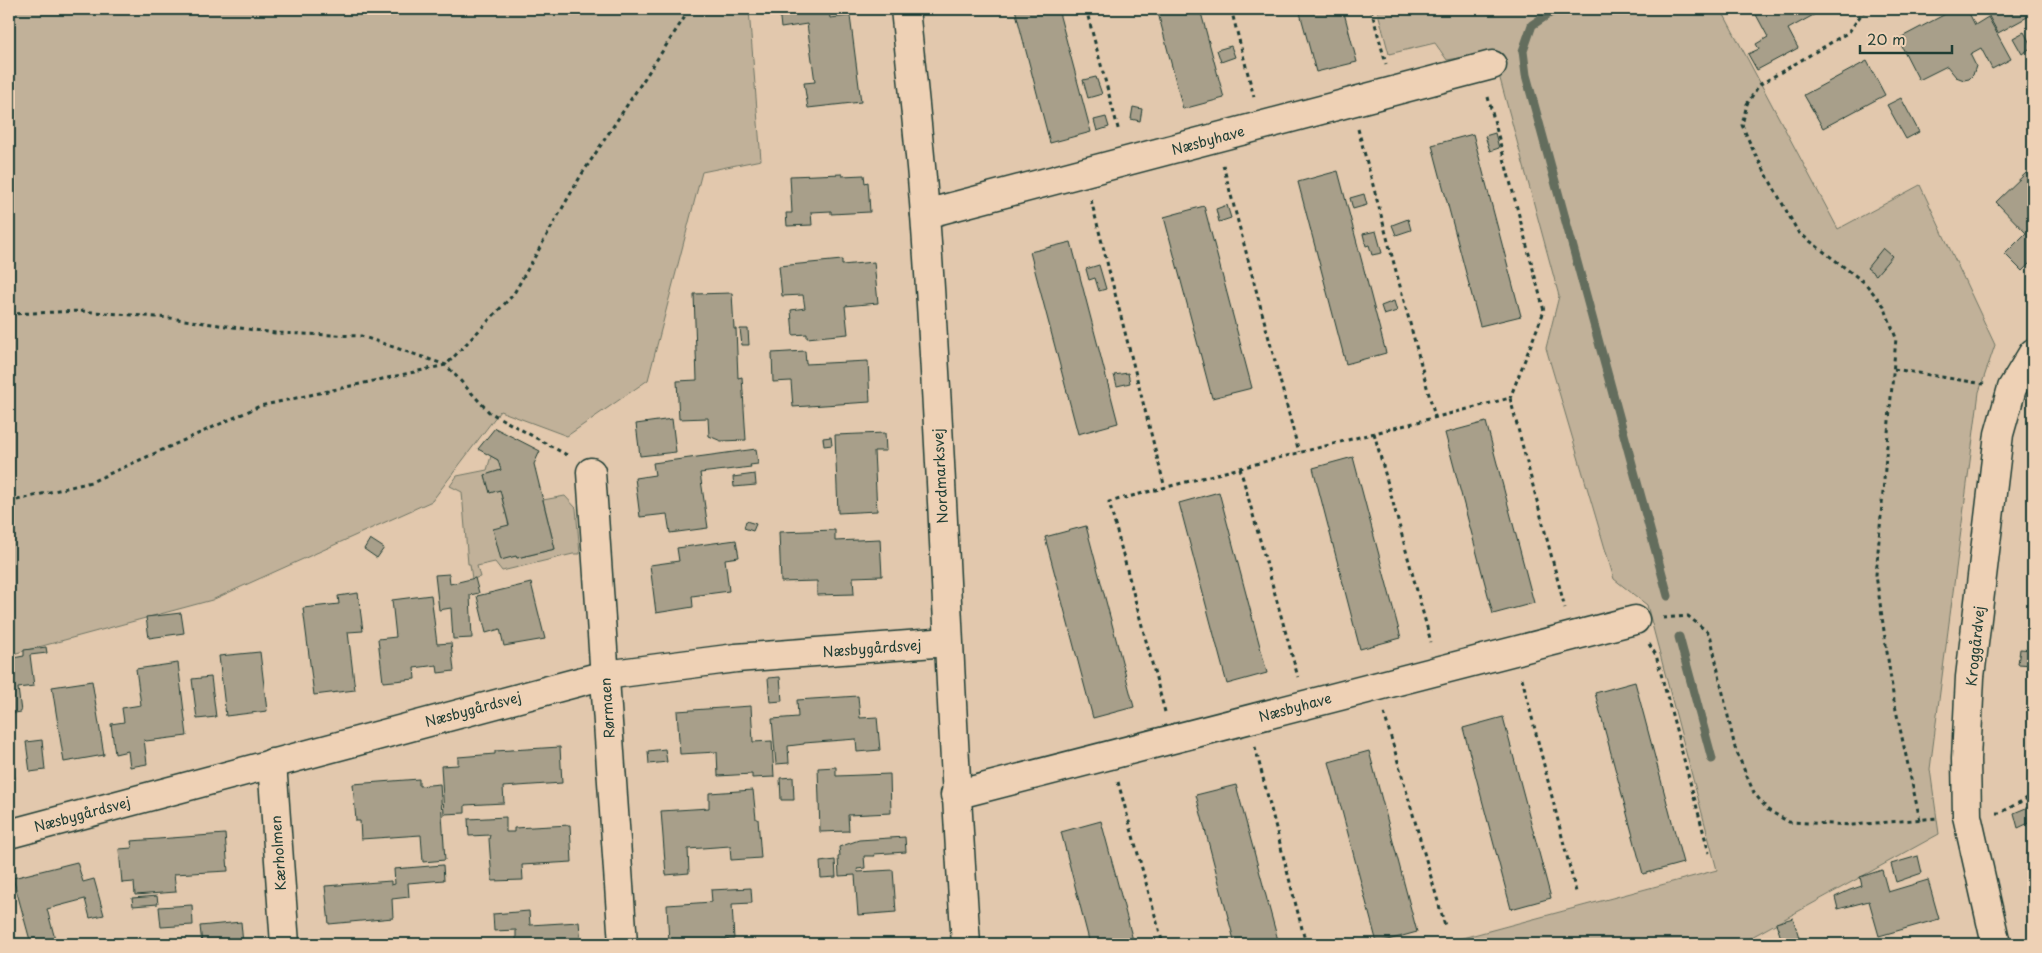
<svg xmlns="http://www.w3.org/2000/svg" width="2042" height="953" font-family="'Playpen Sans',sans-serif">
  <rect width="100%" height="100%" fill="#e2c8ad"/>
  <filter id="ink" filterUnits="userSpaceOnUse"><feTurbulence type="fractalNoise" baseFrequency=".02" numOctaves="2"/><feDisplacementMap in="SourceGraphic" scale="10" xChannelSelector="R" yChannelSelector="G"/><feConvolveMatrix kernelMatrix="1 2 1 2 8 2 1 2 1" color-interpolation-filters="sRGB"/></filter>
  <g filter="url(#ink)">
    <g fill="#c1b199" stroke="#707766">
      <path d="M9,9H757L749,10L761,160L702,172L648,380L567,436L500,411L432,501L212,600L9,655Z"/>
      <path d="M1377,9H1721L1838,229L1920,185L1995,345L1979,392L1930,769L1939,834L1748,939L1726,944H1440L1717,870L1647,605L1614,579L1546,348L1559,296L1499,75L1497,51L1447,60L1435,43L1389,54Z"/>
      <path d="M491,456L498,460L501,470L485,475L490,492L500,490L517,558L555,549L543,500L565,496L576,508L580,554H573L502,571L495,562L477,566L480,577L472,579L470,564H468L462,492L450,486L457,476L487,470Z"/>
    </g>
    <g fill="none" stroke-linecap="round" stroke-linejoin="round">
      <g stroke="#636d5d" stroke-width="9">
        <path d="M1556,9L1532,25L1523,51L1526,75L1668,596"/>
        <path d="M1679,637L1712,759"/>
      </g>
    </g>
    <g fill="#a89f8a" stroke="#1f3d34">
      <path d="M779,9H829L830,18L850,16L861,102L808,108L804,83L815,82L807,24L781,28Z"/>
      <path d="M1015,9H1058L1091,132L1050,143Z"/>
      <path d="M1157,9H1200L1224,98L1183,109Z"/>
      <path d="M1299,9H1343L1357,62L1316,72Z"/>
      <path d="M1753,9H1817L1819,12L1788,29L1798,48L1757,70L1748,54L1759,49L1756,44L1768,37Z"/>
      <path d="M1955,9H1967L1975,25L1988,17L2011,59L1992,69L1981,48L1970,54L1976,66L1973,75L1969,79L1964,80L1956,77L1947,66L1919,80L1898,39Z"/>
      <path d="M1985,9H2033V14L1998,33Z"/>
      <path d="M2024,32L2032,47L2022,54L2013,38Z"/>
      <path d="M1231,46L1235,57L1221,62L1217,50Z"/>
      <path d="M1867,61L1885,95L1823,128L1804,95Z"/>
      <path d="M1096,77L1102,94L1088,98L1083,80Z"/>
      <path d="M1901,98L1919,132L1906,139L1887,105Z"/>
      <path d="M1133,107L1142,109L1140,121L1131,119Z"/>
      <path d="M1106,117L1109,127L1097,131L1094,120Z"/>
      <path d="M1495,133L1499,148L1490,151L1485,136Z"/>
      <path d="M1473,134L1521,316L1480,326L1432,145Z"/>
      <path d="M1338,171L1386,353L1346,364L1298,182Z"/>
      <path d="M2026,173L2033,180V260L2022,271L2005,254L2026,233L1996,202Z"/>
      <path d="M842,174V176L864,175L865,183L868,182L870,212L831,214V211L811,212L812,225L787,226L786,213H792L790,176Z"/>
      <path d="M1364,194L1367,205L1353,209L1350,198Z"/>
      <path d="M1227,205L1231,218L1219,222L1216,209Z"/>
      <path d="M1204,206L1252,388L1212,398L1164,217Z"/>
      <path d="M1408,219L1411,230L1396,235L1392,225Z"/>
      <path d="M1376,231L1382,253L1372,255L1369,245L1366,246L1363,234Z"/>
      <path d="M1071,242L1118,423L1078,434L1030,252Z"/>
      <path d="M1883,248L1892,256L1876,275L1867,268Z"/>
      <path d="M842,260V265L874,262L878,303L845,306L848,334L807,338V334L793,335L791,310L805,308L803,295L782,296L779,266Z"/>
      <path d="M1099,265L1106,289L1099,291L1095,278L1089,280L1086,269Z"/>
      <path d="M732,293L734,329H736L738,378L742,377L746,440L721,441L709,436L708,418L679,419L677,381L697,380L694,294Z"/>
      <path d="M1394,301L1397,311L1384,315L1381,306Z"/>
      <path d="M740,329H748L749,345H742Z"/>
      <path d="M805,351L806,364L868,361L870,402L793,407L791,381L773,382L772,353Z"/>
      <path d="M1128,373L1130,383L1117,386L1114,375Z"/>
      <path d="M672,419L676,452L640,456L636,424Z"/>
      <path d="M1486,422L1534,603L1493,614L1445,433Z"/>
      <path d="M495,428L540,451L534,464L555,549L517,558L516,556L501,560L493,529L509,525L500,490L490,493L485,475L501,470L498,460L478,449Z"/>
      <path d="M885,433L886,451H874L877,511L838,513L835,435Z"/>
      <path d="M831,437L832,445L824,446L823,438Z"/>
      <path d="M756,449L758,464L750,465L751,467L700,473L708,528L670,533L667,514L640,517L635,478L655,475L653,463Z"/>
      <path d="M1353,457L1401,638L1360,649L1313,468Z"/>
      <path d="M755,474L756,485L734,487L733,477Z"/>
      <path d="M1219,492L1267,673L1227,684L1179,503Z"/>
      <path d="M746,521L756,524L753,531L744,528Z"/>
      <path d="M1086,526L1134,707L1093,718L1045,537Z"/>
      <path d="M835,530V541L880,539L882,576L853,577L854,594L817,595V581L781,582L779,532Z"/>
      <path d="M370,539L384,548L377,558L364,549Z"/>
      <path d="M736,540L739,557L725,559L729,591L692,596L693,607L656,613L650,565L679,561L677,548Z"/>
      <path d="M2033,569V631L2026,630Z"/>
      <path d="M449,574L450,584L475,578L479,593L470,595L472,638L453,639L451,608L439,610L435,575Z"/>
      <path d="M531,583L545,639L504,646L500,629L486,633L477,596Z"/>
      <path d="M358,593L363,631L348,632L355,690L314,695L303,608L339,604L338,596Z"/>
      <path d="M431,595L437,644L451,643L454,671L438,673L437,665L414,668L415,679L383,682L378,639L396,637L392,600Z"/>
      <path d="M181,613L184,633L149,638L146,617Z"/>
      <path d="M46,647L47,653L30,655L34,686L18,688L21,712L9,714V652H12L13,658L24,656V650Z"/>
      <path d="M2020,649L2033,650V665L2018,664Z"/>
      <path d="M260,652L267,711L226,716L219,656Z"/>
      <path d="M178,663L187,736L146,741L144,739L147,764L130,767L128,751L115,754L111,724L124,722L122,708L141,705L136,669Z"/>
      <path d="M211,677L216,717L197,719L192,679Z"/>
      <path d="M780,677L782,701L770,702L768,678Z"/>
      <path d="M92,681L104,755L64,762L52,687Z"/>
      <path d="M1635,682L1683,863L1643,874L1595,693Z"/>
      <path d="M858,696L860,718L877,717L880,750L857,752L856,739L804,743V744L788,746L789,763L776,764L772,719L798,717L797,700Z"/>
      <path d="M751,706L753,742L772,741L774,777L752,778V774L718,776L717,752L680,754L677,711Z"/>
      <path d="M1503,717L1551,898L1511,909L1463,728Z"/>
      <path d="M9,735L15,779L9,780Z"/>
      <path d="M42,740L45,770L30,772L26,742Z"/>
      <path d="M560,747L562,783L503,787L504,803L465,805V813L444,814L441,766L458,765V757L495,754V751Z"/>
      <path d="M665,749L667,762L649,764L648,751Z"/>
      <path d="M1369,751L1417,932L1377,943L1329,762Z"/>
      <path d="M836,767V776L890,774L891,813L848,815L849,831L820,832L818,768Z"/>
      <path d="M793,777L794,800H781L780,778Z"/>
      <path d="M419,779V786L440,784L445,860L423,862L421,835L361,839L360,821H356L353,784Z"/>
      <path d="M1236,785L1279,944H1235L1196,795Z"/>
      <path d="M753,790L756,819H758L761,858L731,860L730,846L688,849L689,873L666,875L661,811L709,808V793Z"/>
      <path d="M2033,805V821L2018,828L2014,813Z"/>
      <path d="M506,817V832H514V828L570,825L572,862L522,865L523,880L492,881L489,839L490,835L469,836L468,819Z"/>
      <path d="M1101,821L1134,944H1090L1061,832Z"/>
      <path d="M225,834L228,871L174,874L176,892L135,895L134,882L122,883L119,849L132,848L131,841Z"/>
      <path d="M905,837L906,852L874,854L875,856H864L865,868L857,869L858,872L893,870L896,912L858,915L855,875L839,876L838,857L840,856L839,847L859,840Z"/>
      <path d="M1918,856L1922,873L1896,882L1891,864Z"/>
      <path d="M835,860L836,877L821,878L820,862Z"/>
      <path d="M77,862L83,882L94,879L104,915L90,918L85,899L47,909L55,939L31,944L13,878Z"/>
      <path d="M443,865L444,880L408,883L409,897L392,899L393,918L329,924L325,886L391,881V885L395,884L394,869Z"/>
      <path d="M1882,870L1888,892L1928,880L1939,919L1879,936L1869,901L1838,909L1835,897L1850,890L1862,886L1860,877Z"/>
      <path d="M751,888L752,903L732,904L734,939L669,943L667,905L712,902L711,890Z"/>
      <path d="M157,896L158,904L133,906L132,898Z"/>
      <path d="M192,905L193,925L161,927L159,907Z"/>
      <path d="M529,911L530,925L579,922L581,944H516V930L494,931L493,914Z"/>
      <path d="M1793,918L1801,944H1783L1776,923Z"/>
      <path d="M241,922L243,944H202L200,926Z"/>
    </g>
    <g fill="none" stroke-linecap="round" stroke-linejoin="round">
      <g stroke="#1f3d34" stroke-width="31">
        <g id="minor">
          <path d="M905,9C912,77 920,146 925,215C943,458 949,701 966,944"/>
          <path d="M925,214L1492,65"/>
          <path d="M591,472L623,944"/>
          <path d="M272,763L285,944"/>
          <path d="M955,795L1635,620"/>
          <path d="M9,834L605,675L736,658L948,642"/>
          <path d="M1996,944L1967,816L1966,759L1970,677L1999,434L2012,388L2033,353"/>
        </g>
      </g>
      <g stroke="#1f3d34" stroke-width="3" stroke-dasharray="4 4" stroke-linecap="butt">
        <path d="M1086,9L1119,132"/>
        <path d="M1231,9L1254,97"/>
        <path d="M1371,9L1386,64"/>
        <path d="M1865,9L1849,32L1759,85L1747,104L1742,125L1753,150L1798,232L1865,283L1884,306L1896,338L1876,575L1894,701L1920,820"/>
        <path d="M1488,97L1544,311L1510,398"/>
        <path d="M1358,129L1435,417"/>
        <path d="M1223,165L1299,452"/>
        <path d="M1091,200L1165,488"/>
        <path d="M9,314L81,311L170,318L275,333L361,336L446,365L489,412L567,455"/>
        <path d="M1894,369L1984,384"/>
        <path d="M1374,433L1431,642"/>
        <path d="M1240,468L1298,677"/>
        <path d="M9,502L91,482L260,406L446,365L513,295L580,177L690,9"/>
        <path d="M1663,618L1688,616L1710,634L1735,748L1754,793L1768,810L1789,822L1853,825L1937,818"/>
        <path d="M1649,644L1656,655L1709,853"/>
        <path d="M1522,678L1576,892"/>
        <path d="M1165,712L1109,502L1510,398L1565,608"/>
        <path d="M1384,713L1445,926"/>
        <path d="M1255,747L1306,944"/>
        <path d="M1118,782L1163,944"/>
        <path d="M1996,813H2000L2033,795"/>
      </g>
      <use href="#minor" stroke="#eed1b5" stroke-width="28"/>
    </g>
  </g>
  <g text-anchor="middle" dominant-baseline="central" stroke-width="4.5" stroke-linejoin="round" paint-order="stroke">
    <g font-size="14" fill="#1f3d34" stroke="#eed1b5">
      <text transform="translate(1208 140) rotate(-15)">Næsbyhave</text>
      <text transform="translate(940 476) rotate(-93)">Nordmarksvej</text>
      <text transform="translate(1975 646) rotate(-84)">Kroggårdvej</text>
      <text transform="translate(872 648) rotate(-4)">Næsbygårdsvej</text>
      <text transform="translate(1295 707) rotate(-15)">Næsbyhave</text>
      <text transform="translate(607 708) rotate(-94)">Rørmaen</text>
      <text transform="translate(473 709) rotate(-15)">Næsbygårdsvej</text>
      <text transform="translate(82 814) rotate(-15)">Næsbygårdsvej</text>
      <text transform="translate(278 853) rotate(-94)">Kærholmen</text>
    </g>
  </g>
  <rect width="2042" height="953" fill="none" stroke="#eed1b5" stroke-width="30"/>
  <rect x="15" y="15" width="2012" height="923" fill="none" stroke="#1f3d34" stroke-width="2" filter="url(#ink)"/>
  <path d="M1860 45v8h92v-8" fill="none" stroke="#1f3d34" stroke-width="2.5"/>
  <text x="1867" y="45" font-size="15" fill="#1f3d34" stroke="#eed1b5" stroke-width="4" paint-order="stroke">20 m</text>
</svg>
